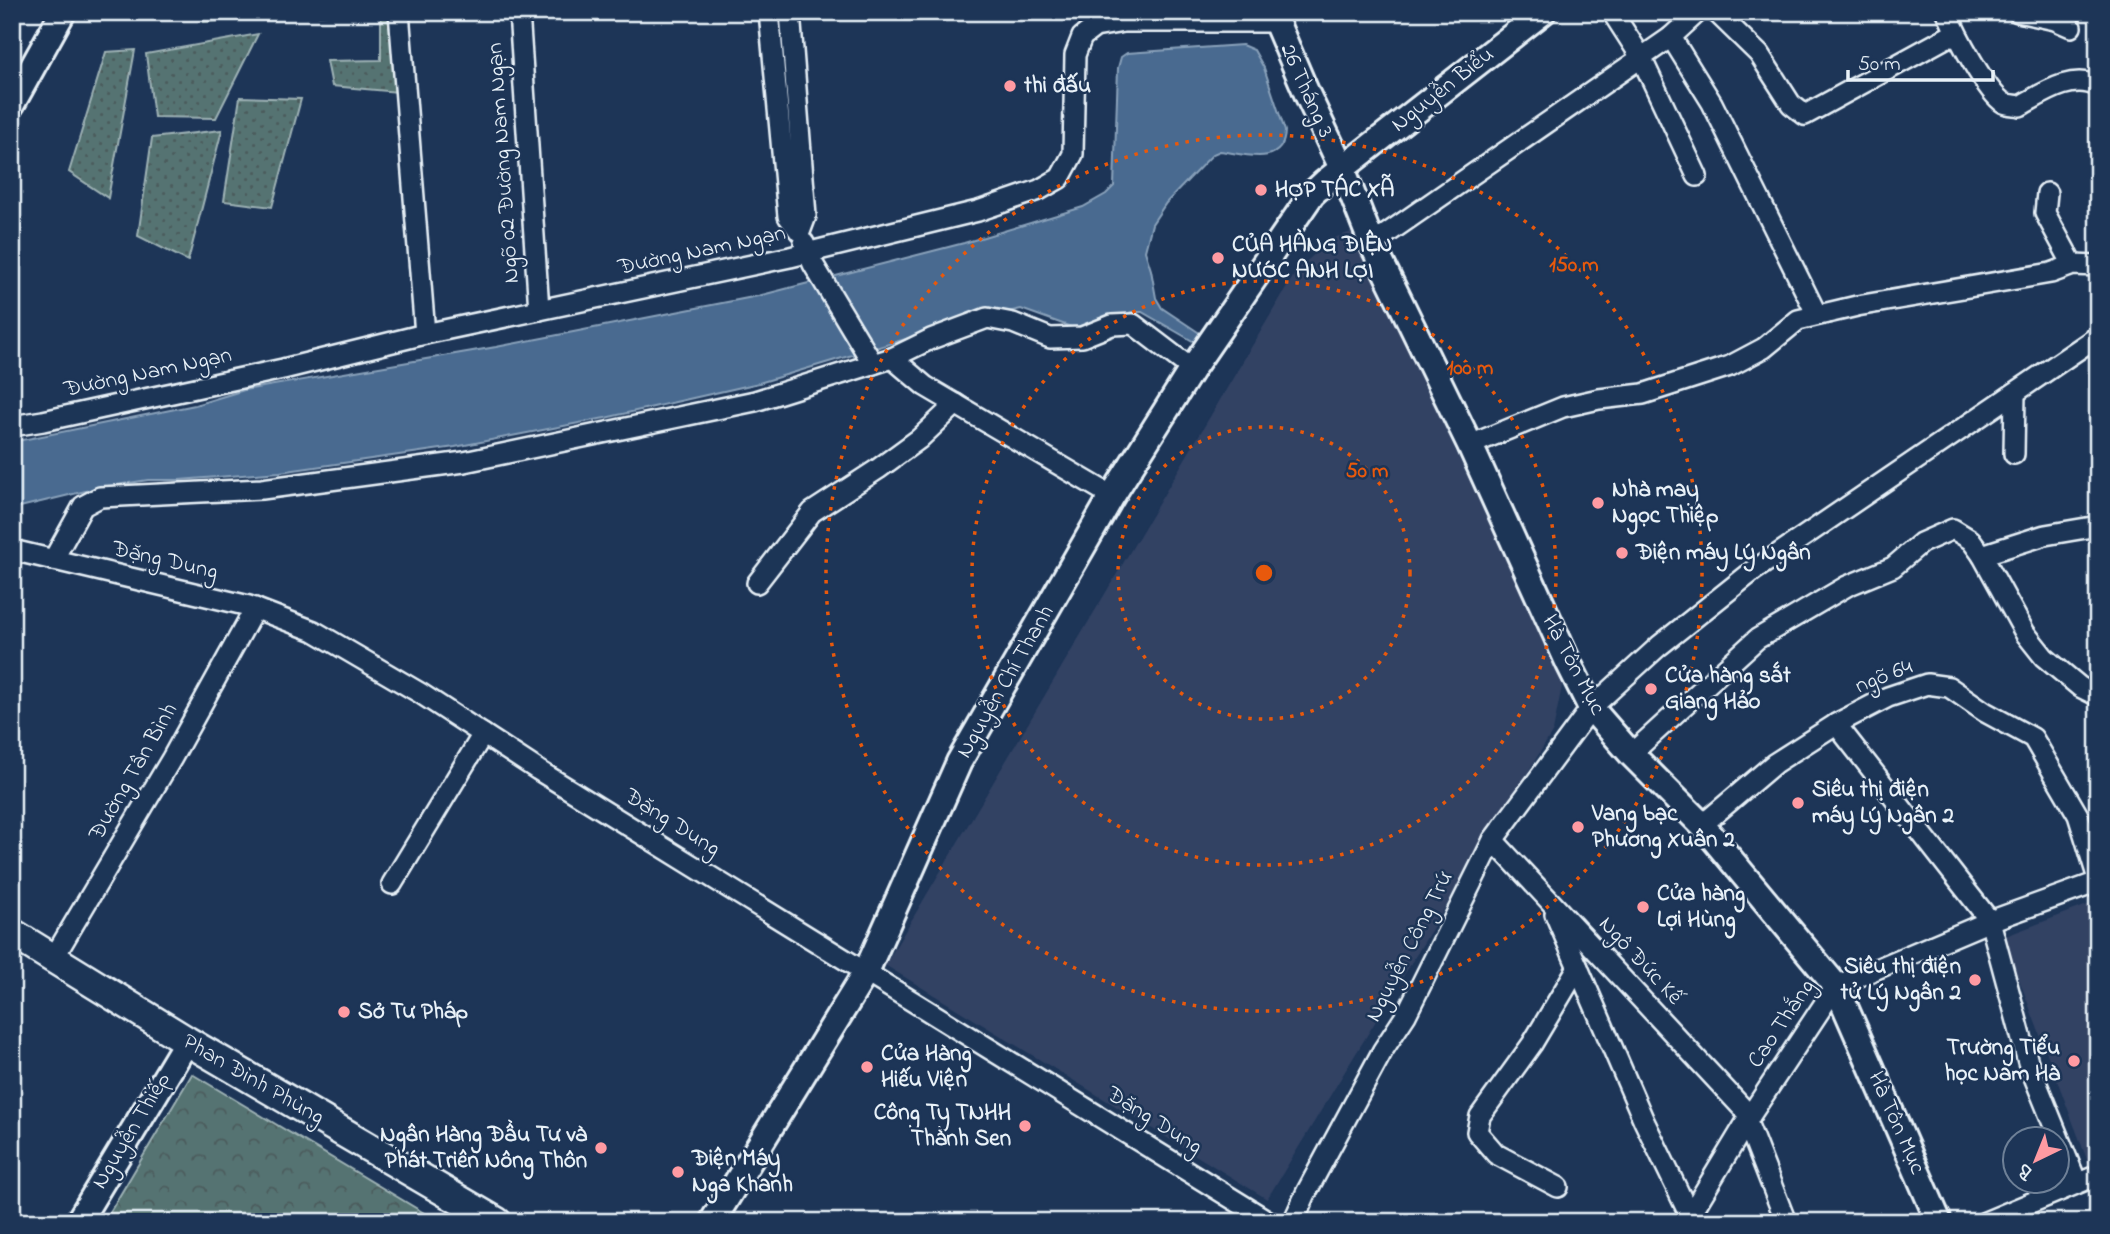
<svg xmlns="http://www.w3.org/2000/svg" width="2110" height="1234" font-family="'Indie Flower',sans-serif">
  <defs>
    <pattern id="grass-dots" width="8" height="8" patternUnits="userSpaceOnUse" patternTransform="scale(1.75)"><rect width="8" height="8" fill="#547372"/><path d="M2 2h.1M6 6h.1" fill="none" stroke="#4c5b5c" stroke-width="1.8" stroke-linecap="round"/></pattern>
    <pattern id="forest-crowns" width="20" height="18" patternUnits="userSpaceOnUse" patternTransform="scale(1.75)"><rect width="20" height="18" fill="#547372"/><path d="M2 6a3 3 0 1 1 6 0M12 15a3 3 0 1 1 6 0" fill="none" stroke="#4c5b5c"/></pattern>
  </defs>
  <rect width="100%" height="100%" fill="#1d3557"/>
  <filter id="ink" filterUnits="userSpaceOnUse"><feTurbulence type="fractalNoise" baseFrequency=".0143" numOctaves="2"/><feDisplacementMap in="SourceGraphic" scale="14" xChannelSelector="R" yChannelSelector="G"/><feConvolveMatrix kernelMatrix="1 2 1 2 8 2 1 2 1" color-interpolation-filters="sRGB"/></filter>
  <g filter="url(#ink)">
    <g fill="#324264">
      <path d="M1354,231L1552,659L1566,666L1553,731L1267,1199L885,965L1297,270L1331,239Z"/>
      <path d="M2098,901V1186H2097L2003,937Z"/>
    </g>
    <g fill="url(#grass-dots)" stroke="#9eb2b5" stroke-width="2">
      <path d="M204,12H328L327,14L204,22Z"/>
      <path d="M381,12H411L409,93L332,86L327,61L381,60Z"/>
      <path d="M258,34L216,118L154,117L146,54Z"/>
      <path d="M135,50L108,198L69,172L106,52Z"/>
      <path d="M240,97L301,99L272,207L224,201Z"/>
      <path d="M222,130L188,261L138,236L152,138Z"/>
    </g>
    <path fill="url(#forest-crowns)" stroke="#9eb2b5" stroke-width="2" d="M192,1074L439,1222H104Z"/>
    <path fill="#4a6b90" stroke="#89a1ba" stroke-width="2" d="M1242,45L1254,50L1264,68L1285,131C1284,168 1244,154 1220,151L1213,154L1166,203L1152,224L1145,251L1151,270L1156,298L1162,308L1201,334L1196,343L1142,312H1131L1099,329L1074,328L1021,309L959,323L759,383L605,418L455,447L280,472L180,480H148L98,488L12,509V442L195,405L244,390L496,347L758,296L964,243L1083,207L1106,194L1114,186L1118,68L1121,57L1127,53Z"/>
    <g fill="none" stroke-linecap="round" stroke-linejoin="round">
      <g stroke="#e8f1f8" stroke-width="24">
        <g id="minor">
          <path d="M399,12L425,334"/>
          <path d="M519,12L539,310"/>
          <path d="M769,12L788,216L800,232L806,216L790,12"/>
          <path d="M1612,12L1641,57L1697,176"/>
          <path d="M1716,12L1759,54L1791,104L1805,115L1955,33"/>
          <path d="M1947,12C1955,32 1986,92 2004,103C2008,105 2016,105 2020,106C2042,94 2073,72 2098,87"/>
          <path d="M2018,12L2055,20L2071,27"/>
          <path d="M1671,37L1712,103L1817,315"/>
          <path d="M2047,193L2045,213L2073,265"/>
          <path d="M804,243L813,264L873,364"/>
          <path d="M1372,244L1671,37L1698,12"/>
          <path d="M892,358L925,386L1112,496"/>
          <path d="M12,426L43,421L283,369L425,334L790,257L978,211L1039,190L1060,178L1073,154L1075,55L1082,37L1095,27L1124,22H1276"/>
          <path d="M1470,445L1563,407L1599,399L1643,394L1730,366L1764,348L1798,320L1857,306L2051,273L2073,265L2098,266"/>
          <path d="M2014,454L2015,393"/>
          <path d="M12,550L249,606L314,631L420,693L538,770L1270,1222"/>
          <path d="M1982,555L2045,535L2098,526"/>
          <path d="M53,560L83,506L100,497L262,489L464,462L755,401L892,358L931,339L987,318L1013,323L1050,338L1082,337L1112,325L1133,324L1192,369"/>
          <path d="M757,583L812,512L878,469L919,439L956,404"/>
          <path d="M1836,724L1990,921L2028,1062L2077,1183"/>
          <path d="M1631,754L1757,639L1847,586L1893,567L1921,543L1953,529L1971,540L1982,555L2025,633L2044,657L2080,687L2098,696"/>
          <path d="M1702,825L1775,763L1836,724L1888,697L1927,684L1949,687L1985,712L2033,738L2078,815L2098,879"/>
          <path d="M1493,840L1750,1116"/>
          <path d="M392,884L483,734"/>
          <path d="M1555,914L1644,1121L1690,1216"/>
          <path d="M53,959L172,758L255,608"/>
          <path d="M1747,1122L1786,1222"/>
          <path d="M1558,1187L1496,1154L1477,1132L1480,1116L1532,1044L1578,967"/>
          <path d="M1293,1222L1307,1191L1383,1050L1406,1015L1493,840L1591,708L1659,646L1753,571L2098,336"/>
          <path d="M1686,1222L1750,1116L1836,986L1990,921L2098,882"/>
          <path d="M1985,1222L2098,1175"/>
        </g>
      </g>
      <g stroke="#e8f1f8" stroke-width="30">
        <g id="tertiary">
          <path d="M1272,12L1307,94L1342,168L1372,244L1470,445L1569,664L1591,708L1631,754L1702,825L1836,986L1939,1222"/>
          <path d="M12,104L63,12"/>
          <path d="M78,1222L187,1041"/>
          <path d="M712,1222L866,972L959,762L1112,496L1192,369L1312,194L1325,182L1543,12"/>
        </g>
      </g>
      <g stroke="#e8f1f8" stroke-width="33">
        <path id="secondary" d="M12,933L187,1041L497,1222"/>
      </g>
      <use href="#minor" stroke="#1d3557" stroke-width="19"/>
      <use href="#tertiary" stroke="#1d3557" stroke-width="24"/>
      <use href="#secondary" stroke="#1d3557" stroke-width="28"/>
    </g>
  </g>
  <g fill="none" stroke="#e8590c" stroke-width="3.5" stroke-dasharray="3.5 7">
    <circle cx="1264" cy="573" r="146"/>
    <circle cx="1264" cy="573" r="292"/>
    <circle cx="1264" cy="573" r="438"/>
  </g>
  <g fill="#ff9aa2" stroke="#1d3557" stroke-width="2.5">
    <circle cx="1010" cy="86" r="7"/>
    <circle cx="1261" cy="190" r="7"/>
    <circle cx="1218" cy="258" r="7"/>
    <circle cx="1598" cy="503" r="7"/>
    <circle cx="1622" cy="553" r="7"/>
    <circle cx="1651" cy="689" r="7"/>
    <circle cx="1798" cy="803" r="7"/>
    <circle cx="1578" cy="827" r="7"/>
    <circle cx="1643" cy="907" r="7"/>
    <circle cx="1975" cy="980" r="7"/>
    <circle cx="344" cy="1012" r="7"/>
    <circle cx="2074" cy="1061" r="7"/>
    <circle cx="867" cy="1067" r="7"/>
    <circle cx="1025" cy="1126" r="7"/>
    <circle cx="601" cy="1148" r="7"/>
    <circle cx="678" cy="1172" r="7"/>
  </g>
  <g text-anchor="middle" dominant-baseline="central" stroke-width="5" stroke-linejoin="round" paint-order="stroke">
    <g font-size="23" font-weight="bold" fill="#e8f1f8" stroke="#1d3557" text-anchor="start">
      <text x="1024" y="86">thi đấu</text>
      <text x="1275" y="190">HỢP TÁC XÃ</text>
      <text x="1232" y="245">CỦA HÀNG ĐIỆN<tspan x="1232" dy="26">NƯỚC ANH LỢI</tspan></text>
      <text x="1612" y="490">Nhà may<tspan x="1612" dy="26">Ngọc Thiệp</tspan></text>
      <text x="1636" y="553">Điện máy Lý Ngân</text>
      <text x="1665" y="676">Cửa hàng sắt<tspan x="1665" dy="26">Giang Hảo</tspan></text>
      <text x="1812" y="790">Siêu thị điện<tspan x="1812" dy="26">máy Lý Ngân 2</tspan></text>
      <text x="1592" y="814">Vang bạc<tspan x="1592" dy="26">Phương Xuân 2</tspan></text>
      <text x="1657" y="894">Cửa hàng<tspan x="1657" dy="26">Lợi Hùng</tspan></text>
      <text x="1961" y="967" text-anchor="end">Siêu thị điện<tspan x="1961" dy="26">tử Lý Ngân 2</tspan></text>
      <text x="358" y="1012">Sở Tư Pháp</text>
      <text x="2060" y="1048" text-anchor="end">Trường Tiểu<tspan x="2060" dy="26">học Nam Hà</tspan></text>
      <text x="881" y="1054">Cửa Hàng<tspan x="881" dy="26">Hiếu Viện</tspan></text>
      <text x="1011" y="1113" text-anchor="end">Công Ty TNHH<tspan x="1011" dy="26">Thành Sen</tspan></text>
      <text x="587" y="1135" text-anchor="end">Ngân Hàng Đầu Tư và<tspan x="587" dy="26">Phát Triên Nông Thôn</tspan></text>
      <text x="692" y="1159">Điện Máy<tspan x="692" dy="26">Nga Khanh</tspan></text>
    </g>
    <g font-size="23" fill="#e8f1f8" stroke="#1d3557">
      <text transform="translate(1443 90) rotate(-38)">Nguyễn Biểu</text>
      <text transform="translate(1306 91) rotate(66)">26 Tháng 3</text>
      <text transform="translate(504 163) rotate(-94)">Ngõ 02 Đường Nam Ngạn</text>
      <text transform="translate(702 251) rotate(-12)">Đường Nam Ngạn</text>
      <text transform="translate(148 373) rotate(-12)">Đường Nam Ngạn</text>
      <text transform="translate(165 561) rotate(13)">Đặng Dung</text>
      <text transform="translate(1573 665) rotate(62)">Hà Tôn Mục</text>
      <text transform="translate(1884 677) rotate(-21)">ngõ 64</text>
      <text transform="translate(1006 682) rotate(-60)">Nguyễn Chí Thanh</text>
      <text transform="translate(134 772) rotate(-60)">Đường Tân Bình</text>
      <text transform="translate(672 823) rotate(32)">Đặng Dung</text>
      <text transform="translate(1410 947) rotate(-63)">Nguyễn Công Trứ</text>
      <text transform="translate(1640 961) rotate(47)">Ngô Đức Kế</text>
      <text transform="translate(1782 1024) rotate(-56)">Cao Thắng</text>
      <text transform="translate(253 1080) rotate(30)">Phan Đình Phùng</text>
      <text transform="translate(1154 1121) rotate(32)">Đặng Dung</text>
      <text transform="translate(1896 1123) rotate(66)">Hà Tôn Mục</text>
      <text transform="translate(132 1131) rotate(-59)">Nguyễn Thiếp</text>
    </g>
  </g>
  <circle cx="1264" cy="573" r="10" fill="#e8590c" stroke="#1d3557" stroke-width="3.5"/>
  <g font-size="21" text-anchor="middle" font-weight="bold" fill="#e8590c" stroke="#1d3557" stroke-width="5" stroke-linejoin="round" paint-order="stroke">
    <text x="1574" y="271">150 m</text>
    <text x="1470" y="374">100 m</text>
    <text x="1367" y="477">50 m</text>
  </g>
  <rect width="2110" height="1234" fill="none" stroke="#1d3557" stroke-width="42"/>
  <rect x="21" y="21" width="2068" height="1192" fill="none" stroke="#e8f1f8" stroke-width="2.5" filter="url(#ink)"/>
  <g transform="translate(2036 1160) rotate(223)"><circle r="33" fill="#1d3557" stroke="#6e8097" stroke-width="2"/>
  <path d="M0-5L12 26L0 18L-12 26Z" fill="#ff9aa2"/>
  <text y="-10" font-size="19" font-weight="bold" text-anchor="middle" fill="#e8f1f8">B</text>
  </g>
  <path d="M1848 70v10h145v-10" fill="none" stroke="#e8f1f8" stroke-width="3.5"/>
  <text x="1858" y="70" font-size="21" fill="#e8f1f8" stroke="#1d3557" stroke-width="5" paint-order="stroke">50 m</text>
</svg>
